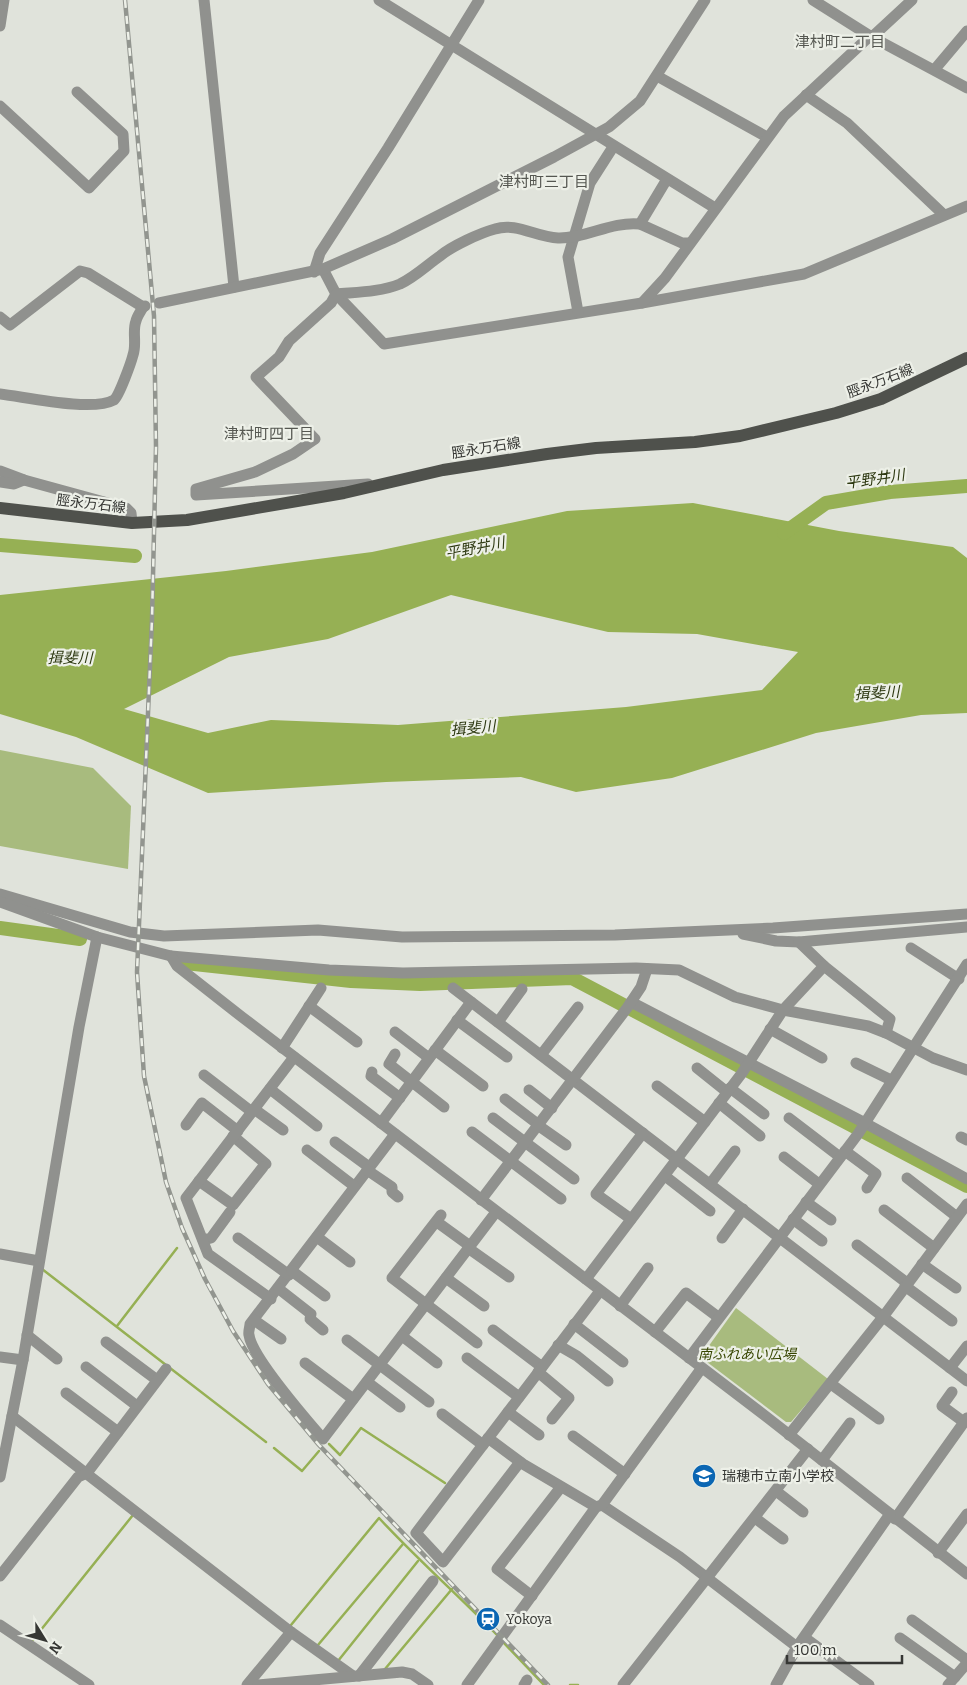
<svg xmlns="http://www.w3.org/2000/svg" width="967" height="1685" font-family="Bitter,'Noto Sans JP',serif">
  <rect width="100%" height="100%" fill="#e0e3db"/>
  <g fill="#a8bb7e">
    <path d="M0,750L93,768L131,806L128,869L0,846Z"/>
    <path d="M736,1308L828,1379L791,1422H786L703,1359V1354Z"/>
  </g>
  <path fill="#96b054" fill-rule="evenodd" d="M693,503L839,531L953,547L967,558V713L921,715L816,733L672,778L576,792L521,777L386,782L208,793L76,737L0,714V595L226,571L372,552L567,511ZM451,595L608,632L697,634L798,652L762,690L626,707L398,725L271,720L208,733L124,709L229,657L328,639Z"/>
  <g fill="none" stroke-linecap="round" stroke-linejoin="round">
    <g stroke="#96b054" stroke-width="2.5">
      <path d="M42,1269L166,1365"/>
      <path d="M117,1326L177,1248"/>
      <path d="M170,1368L266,1442"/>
      <path d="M329,1444L340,1455L361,1428L445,1483"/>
      <path d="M274,1448L302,1471L319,1451"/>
      <path d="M291,1625L379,1518C417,1559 459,1596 498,1636"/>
      <path d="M32,1641L133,1515"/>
      <path d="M502,1641L544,1685"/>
      <path d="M318,1645L403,1544"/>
      <path d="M338,1661L418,1561"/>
      <path d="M385,1669L452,1589"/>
      <path d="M570,1685H578"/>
    </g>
    <g stroke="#96b054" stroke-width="14">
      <path d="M784,533L826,503L890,492L967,486"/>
      <path d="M0,545L135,556"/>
      <path d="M0,928L80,939"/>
      <path d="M185,963L351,981L420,984L572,978L967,1186"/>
    </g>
    <g stroke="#90918e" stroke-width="11">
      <path d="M204,0L234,287"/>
      <path d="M379,0L715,208"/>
      <path d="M813,0L870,36L967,88"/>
      <path d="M0,26L4,0"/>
      <path d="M872,37L912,0"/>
      <path d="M935,69L967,31"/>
      <path d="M657,76L767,137"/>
      <path d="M806,95L847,123L944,215"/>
      <path d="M0,106L89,188L124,151L123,134L77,92"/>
      <path d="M640,224L667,179"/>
      <path d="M323,269L336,294L384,344L642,303L804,274L967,206"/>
      <path d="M314,272L320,253L388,148L479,0"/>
      <path d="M159,303L323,269L392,239L554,157L609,127L640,101L705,0"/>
      <path d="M642,303L665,278L784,116L870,36"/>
      <path d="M578,312L568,257L590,183L613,147"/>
      <path d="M0,317L10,325L80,271L88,273L143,307L145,306"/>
      <path d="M0,394C26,397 92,412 114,400C119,396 131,363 133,355C137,344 132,331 136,321C137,316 141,311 143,307"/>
      <path d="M0,471L24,480L126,508L131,513L132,523"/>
      <path d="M0,482L14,484L24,480"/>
      <path d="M368,484L196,495V489L255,472L293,454L315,439L256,377L279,357L289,341L331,303L336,294C358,292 380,292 400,284C415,277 427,265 440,256C452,246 480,233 495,229C516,222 536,237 558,238C585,239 611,221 640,224L682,243H690"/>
      <path d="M0,894L130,932L164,936L318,930L402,937L615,935L773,928L967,914"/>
      <path d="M0,902L97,937L171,956L329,970L403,973L636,968L679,970L735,997L783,1010L868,1026L886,1033L933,1058L967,1070"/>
      <path d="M743,934L776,941L799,942L967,927"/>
      <path d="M799,942L824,966L890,1019L886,1033"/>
      <path d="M911,948L959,979"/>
      <path d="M171,956L177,966L242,1017L768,1418L967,1574"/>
      <path d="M453,988L967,1381"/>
      <path d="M631,1002L865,1123L967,1179"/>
      <path d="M309,1006L357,1042"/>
      <path d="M457,1020L507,1057"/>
      <path d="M498,1022L522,989"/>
      <path d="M770,1029L822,1058"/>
      <path d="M395,1032L429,1058"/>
      <path d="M282,1048L321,988"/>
      <path d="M435,1050L483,1086"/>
      <path d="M395,1054L389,1064L444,1107"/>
      <path d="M541,1055L578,1007"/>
      <path d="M856,1063L891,1080"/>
      <path d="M697,1068L727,1092"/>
      <path d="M372,1072L371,1076L400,1098"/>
      <path d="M204,1075L252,1112"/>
      <path d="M657,1086L705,1122"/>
      <path d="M730,1088L764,1114"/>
      <path d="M270,1089L317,1126"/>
      <path d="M529,1090L552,1108"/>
      <path d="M505,1099L539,1125"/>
      <path d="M719,1103L760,1136"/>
      <path d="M254,1109L283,1130"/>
      <path d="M493,1118L574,1179"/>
      <path d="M789,1118L840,1157"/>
      <path d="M381,1123L471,1002"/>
      <path d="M186,1125L202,1103L238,1131"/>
      <path d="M539,1126L566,1145"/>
      <path d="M472,1132L561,1199"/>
      <path d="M395,1134L250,1324C250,1327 248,1332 249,1335C252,1358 306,1419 323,1439L496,1212"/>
      <path d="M233,1136L266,1164"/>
      <path d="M961,1137L967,1140"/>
      <path d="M335,1142L369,1167"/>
      <path d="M307,1150L354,1186"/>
      <path d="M845,1151L876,1174L867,1188"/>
      <path d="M784,1157L819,1184"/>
      <path d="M367,1170L392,1187V1192L398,1197"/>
      <path d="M665,1176L710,1211"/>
      <path d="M907,1178L957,1217"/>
      <path d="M199,1181L233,1205L263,1167"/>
      <path d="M710,1184L735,1151"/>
      <path d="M481,1200L627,1008L641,987L647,969"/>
      <path d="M806,1202L831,1220"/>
      <path d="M884,1210L934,1248"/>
      <path d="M441,1215L392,1278L477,1343"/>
      <path d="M631,1219L596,1194L643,1133"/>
      <path d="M793,1219L822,1241"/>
      <path d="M437,1222L470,1246"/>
      <path d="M317,1237L350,1262"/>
      <path d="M238,1238L289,1275"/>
      <path d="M722,1238L743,1209"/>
      <path d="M203,1240L211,1238L230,1212"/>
      <path d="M857,1245L907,1283"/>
      <path d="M468,1248L509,1277"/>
      <path d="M0,1254L39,1261"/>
      <path d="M922,1264L956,1288"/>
      <path d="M292,1271L325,1296"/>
      <path d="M446,1278L484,1306"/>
      <path d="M586,1279L742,1073L783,1010L824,966"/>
      <path d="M905,1286L952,1321"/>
      <path d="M279,1289L311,1314L310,1319L323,1330"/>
      <path d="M271,1299L208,1254L186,1198L294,1057"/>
      <path d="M620,1306L648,1268"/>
      <path d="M254,1320L281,1339"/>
      <path d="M574,1324L623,1362"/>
      <path d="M493,1330L542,1367"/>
      <path d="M655,1332L686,1293L718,1317"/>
      <path d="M27,1335L57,1359"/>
      <path d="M402,1336L437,1363"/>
      <path d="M347,1340L429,1402"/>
      <path d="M106,1342L157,1380"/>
      <path d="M558,1345L577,1356L608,1381"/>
      <path d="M0,1357L23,1360"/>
      <path d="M467,1358L519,1397"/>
      <path d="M689,1358L858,1134L967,964"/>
      <path d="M305,1363L353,1399"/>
      <path d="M86,1367L137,1406"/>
      <path d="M950,1368L967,1346"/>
      <path d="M538,1372L569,1398L552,1419"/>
      <path d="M367,1382L400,1407"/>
      <path d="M831,1384L879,1419"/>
      <path d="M952,1392L942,1406L964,1422"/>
      <path d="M66,1393L118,1432"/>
      <path d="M508,1412L539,1435"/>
      <path d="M442,1414L483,1445"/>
      <path d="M12,1416L291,1632L353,1676"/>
      <path d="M789,1435L883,1317L967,1204"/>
      <path d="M573,1436L625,1474"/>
      <path d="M488,1438L523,1464L596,1507"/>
      <path d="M822,1460L850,1423"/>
      <path d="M520,1462L443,1562L416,1533L600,1291"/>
      <path d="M0,1477L23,1360L79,1027L97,937"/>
      <path d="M776,1491L803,1512"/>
      <path d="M602,1505L680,1557L797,1647"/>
      <path d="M755,1518L783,1539"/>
      <path d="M895,1519L967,1418"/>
      <path d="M938,1553L967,1514"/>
      <path d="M0,1576L78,1477L87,1473L166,1369"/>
      <path d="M532,1596L497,1569L561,1487"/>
      <path d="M912,1620L967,1660"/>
      <path d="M0,1625L89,1685"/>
      <path d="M805,1638L869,1685"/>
      <path d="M900,1638L955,1677"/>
      <path d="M359,1676L433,1581"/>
      <path d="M247,1685L291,1632"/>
      <path d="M258,1685L402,1672L412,1674L428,1685"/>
      <path d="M467,1685L596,1507L602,1505L701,1369"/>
      <path d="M524,1685L527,1680"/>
      <path d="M623,1685L808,1449"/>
      <path d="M776,1685L797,1647L890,1514"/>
      <path d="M948,1685L967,1663"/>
    </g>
    <path stroke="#4f514c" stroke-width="12" d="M0,508L132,523L187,520L344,493L443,470L547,454L596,448L695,442L740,436L836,413L881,399L967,358"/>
    <g stroke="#92958f" stroke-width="4.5">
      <path id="rail" d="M125,0L154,316L156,447L152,619L137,972L144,1076L166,1182L182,1228L205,1279L233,1331L268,1384L319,1445L548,1685"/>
    </g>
    <use href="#rail" stroke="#edf0e8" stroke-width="2.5" stroke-dasharray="8" stroke-linecap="butt"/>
  </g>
  <defs>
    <g id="school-disc" transform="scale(1.25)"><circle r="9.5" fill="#0b66b3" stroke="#edf0e8"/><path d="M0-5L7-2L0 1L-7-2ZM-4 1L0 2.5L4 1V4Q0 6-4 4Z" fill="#fff"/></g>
    <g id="station-disc" transform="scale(1.25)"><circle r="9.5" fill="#0b66b3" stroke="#edf0e8"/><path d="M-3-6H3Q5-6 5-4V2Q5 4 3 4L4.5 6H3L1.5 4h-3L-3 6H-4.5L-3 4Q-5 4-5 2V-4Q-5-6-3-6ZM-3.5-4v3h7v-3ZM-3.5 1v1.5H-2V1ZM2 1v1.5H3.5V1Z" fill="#fff"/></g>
  </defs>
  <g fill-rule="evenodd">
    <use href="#school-disc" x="704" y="1476"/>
    <use href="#station-disc" x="488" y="1619"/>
  </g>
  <g text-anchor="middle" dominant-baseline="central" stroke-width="4.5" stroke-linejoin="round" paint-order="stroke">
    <g font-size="14" fill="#363734" stroke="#edf0e8">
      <text transform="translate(880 381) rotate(-21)">脛永万石線</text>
      <text transform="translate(486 448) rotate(-9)">脛永万石線</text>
      <text transform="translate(91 504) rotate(7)">脛永万石線</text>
    </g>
    <g font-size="14" font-style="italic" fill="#374600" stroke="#edf0e8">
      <text x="747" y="1354">南ふれあい広場</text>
    </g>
    <g font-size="14" fill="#363734" stroke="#edf0e8" text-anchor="start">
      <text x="722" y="1476">瑞穂市立南小学校</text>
      <text x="506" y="1619">Yokoya</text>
    </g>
    <g font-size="15" fill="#555751" stroke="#edf0e8">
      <text x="840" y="42">津村町二丁目</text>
      <text x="544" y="182">津村町三丁目</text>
      <text x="269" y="434">津村町四丁目</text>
    </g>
    <g font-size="15" font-style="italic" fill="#2f3a13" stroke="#edf0e8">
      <text transform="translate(875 479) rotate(-8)">平野井川</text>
      <text transform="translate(475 548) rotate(-11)">平野井川</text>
      <text x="70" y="658">揖斐川</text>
      <text transform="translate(877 693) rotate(-3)">揖斐川</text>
      <text transform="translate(473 728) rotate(-5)">揖斐川</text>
    </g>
  </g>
  <g transform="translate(45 1640) rotate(127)" stroke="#edf0e8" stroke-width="4" paint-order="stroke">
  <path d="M0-4L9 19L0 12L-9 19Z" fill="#363734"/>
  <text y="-8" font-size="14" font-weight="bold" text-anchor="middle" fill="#363734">N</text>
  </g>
  <path d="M787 1655v8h115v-8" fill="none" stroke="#363734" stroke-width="2.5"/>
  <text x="794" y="1655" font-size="15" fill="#363734" stroke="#edf0e8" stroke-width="4" paint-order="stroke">100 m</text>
</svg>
